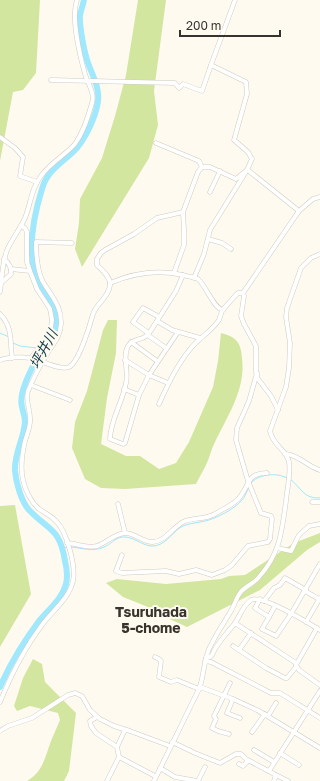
<svg xmlns="http://www.w3.org/2000/svg" width="320" height="781" font-family="'Golos Text','Noto Sans JP',sans-serif">
  <rect width="100%" height="100%" fill="#fefaf0"/>
  <g fill="#d2e6a0">
    <path d="M0,0H40L36,73L23,90L13,92L0,161Z"/>
    <path d="M138,0H166L154,91L158,125L149,158L82,267L75,249L79,223L80,199L102,158L115,116L126,75Z"/>
    <path d="M108,320H117L116,353L107,398L101,444L126,456H140L159,469L176,463L189,442L213,387L218,361L221,333C236,337 241,342 242,358C246,389 228,415 215,442C211,449 210,457 206,465C203,471 199,478 196,484L125,489L101,488L85,479L72,448L75,422L87,391L103,330Z"/>
    <path d="M15,505L31,594L0,647V506Z"/>
    <path d="M320,533V542L307,550L260,590L187,627L163,616L148,607L123,597L106,583L117,579L166,584L221,579L229,576L245,575L294,543Z"/>
    <path d="M33,659L42,664L45,682L76,713L69,771L64,781H27C43,772 45,757 51,741C54,734 57,727 60,720L58,713L30,706L17,711L14,706L23,678Z"/>
  </g>
  <g fill="none" stroke-linecap="round" stroke-linejoin="round">
    <g stroke="#a0e8fd" stroke-width="1">
      <path d="M0,333L9,337"/>
      <path d="M13,343L20,346L37,348"/>
      <path d="M40,349L44,350"/>
      <path d="M290,479C302,488 303,499 320,498"/>
      <path d="M250,484C258,474 276,472 287,478"/>
      <path d="M71,547C82,548 93,552 104,547C110,545 115,538 122,537C133,536 141,545 151,546C165,547 171,533 181,527C189,523 197,523 205,521C215,519 235,509 242,500C245,497 247,491 249,487"/>
      <path d="M63,548L68,547"/>
    </g>
    <path stroke="#a0e8fd" stroke-width="6" d="M0,687C10,664 24,641 39,621C49,609 62,599 66,584C68,576 67,569 65,561C60,528 49,531 29,510C21,501 16,482 15,471C14,453 24,439 25,422C25,416 23,412 22,407C20,399 22,392 25,384C27,378 31,370 34,364C42,350 58,337 57,320C57,306 47,297 41,286C25,259 33,218 42,189C47,171 60,164 73,152C85,141 96,116 98,101C100,87 91,73 87,60C84,50 79,25 80,15C81,10 83,5 84,0"/>
    <g stroke="#cfcbc1" stroke-width="5">
      <g id="minor">
        <path d="M51,80L175,83L179,88L183,84L202,91L211,65"/>
        <path d="M0,137L15,148L23,157L20,176L37,182"/>
        <path d="M156,143L199,161L202,167"/>
        <path d="M210,192L220,171"/>
        <path d="M21,226L25,228L27,232V262L30,271"/>
        <path d="M208,239L222,243L231,249"/>
        <path d="M11,269L30,271L37,289L50,309L52,320L50,333L31,358"/>
        <path d="M174,273L184,245V230L183,212L198,172L202,167H210L236,179L247,170L249,171L299,211L313,199L320,197"/>
        <path d="M183,275L176,291L157,321L172,330L200,338"/>
        <path d="M194,278L204,254L210,230L247,170L252,159L248,152L234,140L247,94L246,82L211,65L235,0"/>
        <path d="M110,283C133,273 158,269 183,275C188,277 195,277 198,279C207,287 213,308 223,310"/>
        <path d="M0,284L11,274C11,267 10,264 4,259"/>
        <path d="M0,292C2,277 2,264 7,250C12,239 20,229 25,218C31,203 31,189 41,176C50,163 64,156 74,145C83,134 88,117 92,103C95,93 88,84 85,74C80,56 71,18 77,0"/>
        <path d="M0,314C13,327 10,342 12,358"/>
        <path d="M159,317L143,308L133,322L147,332L149,336L166,348"/>
        <path d="M157,321C154,325 151,332 146,336C140,341 133,338 128,346C122,357 129,371 126,383C123,401 110,421 110,439L123,444L125,443L139,395L149,375L178,332"/>
        <path d="M131,342L157,361"/>
        <path d="M0,360C9,357 21,357 31,358C41,360 60,371 69,367C79,362 90,325 93,314C97,303 109,297 110,285C111,277 102,270 97,265V259L101,253L105,250L134,234L157,218L183,212"/>
        <path d="M125,360L149,375L168,383"/>
        <path d="M31,385L70,400"/>
        <path d="M124,389L139,395"/>
        <path d="M159,404C168,384 177,365 191,348C199,338 212,331 219,320C220,317 221,314 222,311C224,308 236,295 238,293H243"/>
        <path d="M278,410L271,396L258,379L256,372V346L244,324L241,316L244,296L243,293L299,211"/>
        <path d="M286,454C299,455 308,467 320,470"/>
        <path d="M312,502H320"/>
        <path d="M118,504L125,533"/>
        <path d="M67,543C76,543 87,549 97,546C106,543 114,534 125,533C135,533 144,543 153,542C166,541 172,528 183,522C193,517 205,520 215,514C223,509 235,504 240,497C251,483 246,474 267,473"/>
        <path d="M277,548L291,551L299,535L309,526L320,524"/>
        <path d="M122,555L116,571L122,573L166,571L179,574L196,570L212,575L225,570L232,565L248,546L268,542L270,539L272,519L271,516L261,513L248,481L236,440L237,428L249,401L257,373"/>
        <path d="M305,591L319,599"/>
        <path d="M260,599L255,608L269,617L275,606"/>
        <path d="M264,601L274,588L280,585L285,578L306,590"/>
        <path d="M269,617L262,629L276,636L291,614L320,564"/>
        <path d="M306,622L320,598"/>
        <path d="M235,623L296,663"/>
        <path d="M317,628L296,665L299,670L320,685"/>
        <path d="M233,646L239,650L251,633"/>
        <path d="M239,650L266,668L285,678H287L296,667"/>
        <path d="M155,657L159,659L161,661L159,677L171,682L177,680L199,689"/>
        <path d="M206,658L210,657L212,655C218,641 226,635 235,623C240,616 243,605 251,600C262,594 308,623 320,630"/>
        <path d="M205,661L211,662L271,693H280L320,718"/>
        <path d="M200,687L233,699L259,711L320,748"/>
        <path d="M233,699L227,713L240,718"/>
        <path d="M0,702C11,675 24,649 42,625C52,611 69,599 73,581C76,566 67,532 56,521C51,516 45,513 39,509C31,502 25,490 23,480C20,467 22,454 25,441C27,434 31,426 30,418C30,408 25,401 28,391C33,379 39,367 46,356C52,344 60,339 61,324C62,305 50,295 42,280C37,268 36,255 36,242L72,243"/>
        <path d="M268,716L276,703"/>
        <path d="M97,717L90,721L91,726L96,733L117,747L125,730"/>
        <path d="M0,731L8,726L32,718L68,695L75,693L82,696L90,710L100,719L114,726L130,731L170,746"/>
        <path d="M252,732L265,714"/>
        <path d="M229,734L218,731L212,728L216,719L214,716L230,683"/>
        <path d="M172,742L195,753L220,763L236,754H241L246,759L276,775L274,781"/>
        <path d="M254,750L274,762"/>
        <path d="M280,753L299,765"/>
        <path d="M119,757L155,776"/>
        <path d="M239,764L243,766L248,761"/>
        <path d="M160,768L175,777L197,781"/>
        <path d="M269,771L320,691"/>
        <path d="M276,775L288,781"/>
        <path d="M107,781L119,757L117,747"/>
        <path d="M154,781L199,689C205,674 203,657 212,643C218,631 226,620 232,609C235,603 237,597 240,593C245,586 254,584 259,577C280,554 282,531 286,501C287,489 291,474 289,462C286,449 273,446 270,431L286,387L289,368L290,343L286,317L287,308L301,268L311,258L320,254"/>
        <path d="M198,781L205,767"/>
      </g>
    </g>
    <use href="#minor" stroke="#fff" stroke-width="4"/>
  </g>
  <g text-anchor="middle" dominant-baseline="central" stroke-width="4" stroke-linejoin="round" paint-order="stroke">
    <g font-size="14" font-style="italic" fill="#1b4550" stroke="#fefaf0">
      <text transform="translate(43 349) rotate(-62)">坪井川</text>
    </g>
    <g font-size="14" font-weight="bold" fill="#37342c" stroke="#fefaf0">
      <text x="151" y="611">Tsuruhada<tspan x="151" dy="16">5-chome</tspan></text>
    </g>
  </g>
  <path d="M180 30v6h100v-6" fill="none" stroke="#34332f" stroke-width="2"/>
  <text x="186" y="30" font-size="12" fill="#34332f" stroke="#fefaf0" stroke-width="3" paint-order="stroke">200 m</text>
</svg>
